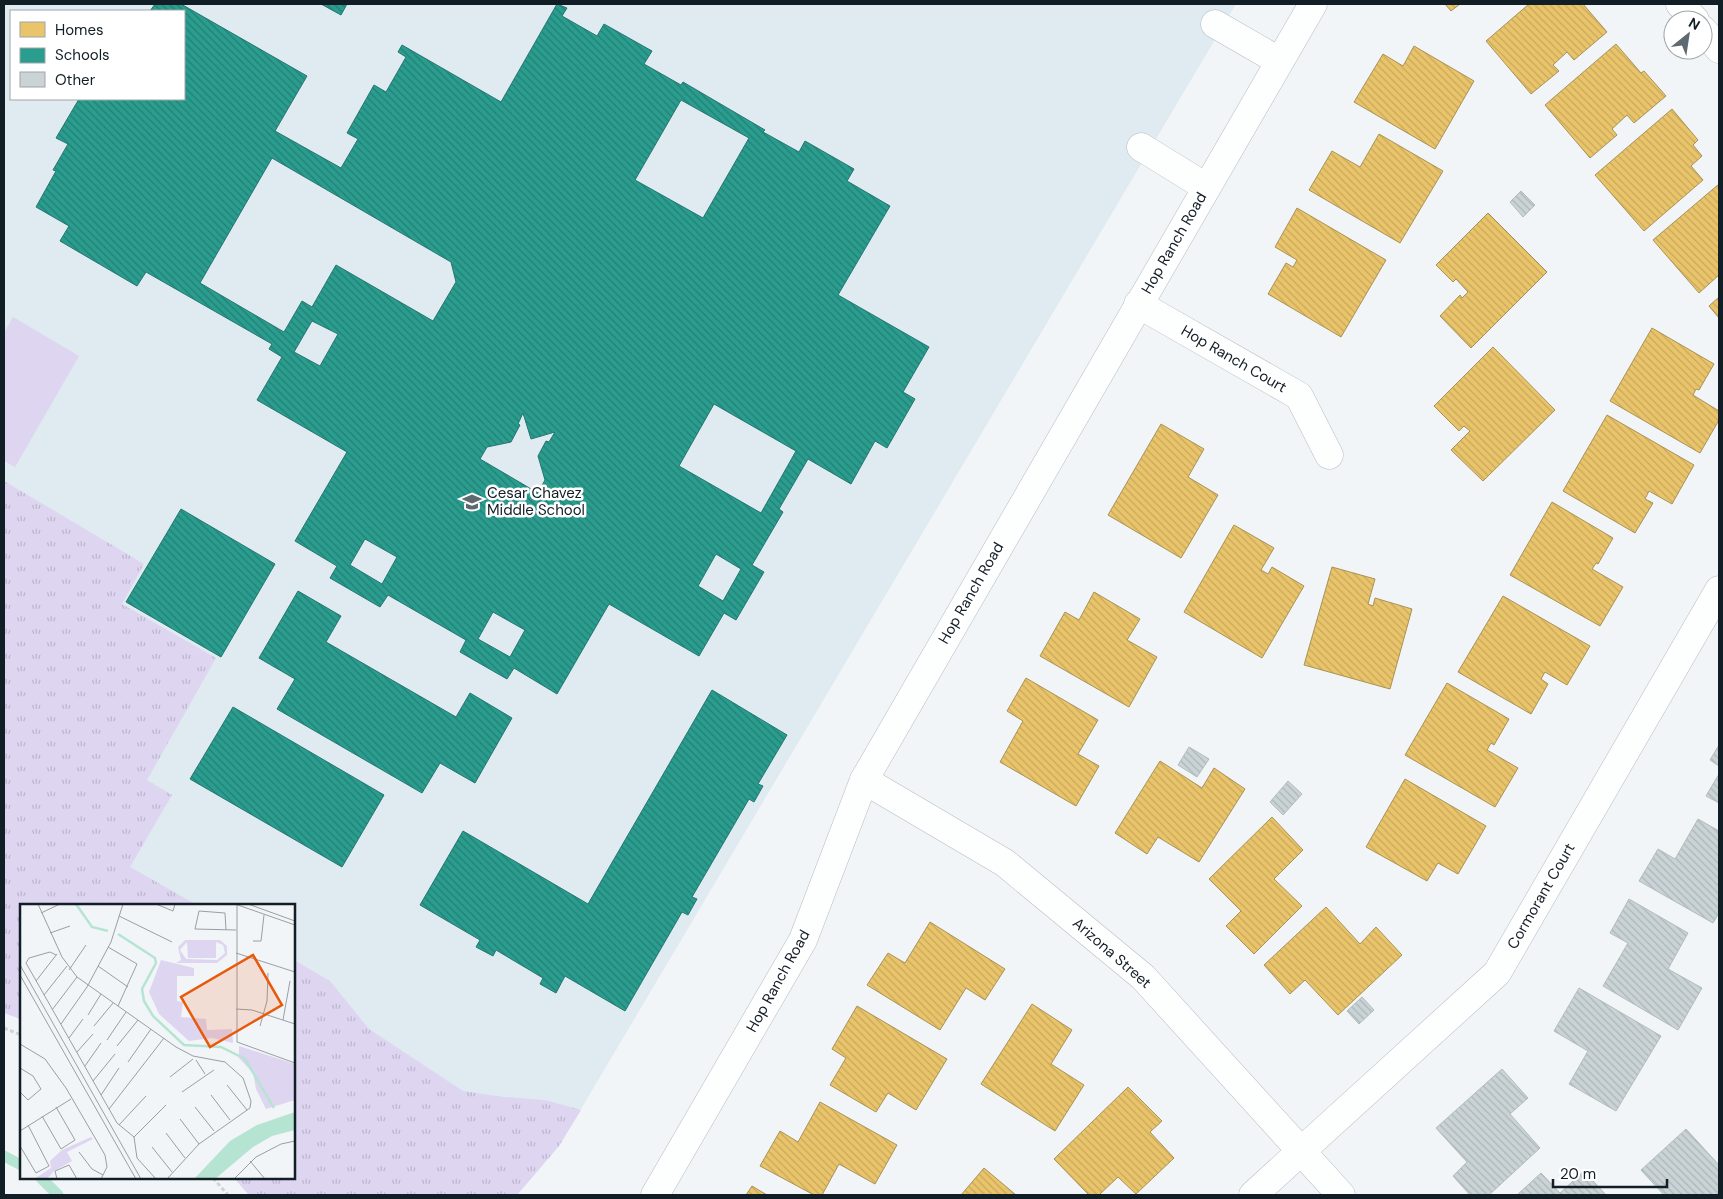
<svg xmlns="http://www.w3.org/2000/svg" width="1723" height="1199" font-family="'DM Sans',sans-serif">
  <defs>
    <pattern id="grass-tufts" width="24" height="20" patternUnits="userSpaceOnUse" patternTransform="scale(1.25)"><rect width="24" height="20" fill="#ded5f1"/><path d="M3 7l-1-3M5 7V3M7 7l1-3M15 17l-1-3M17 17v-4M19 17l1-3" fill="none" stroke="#bdb6ce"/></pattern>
    <pattern id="homes-back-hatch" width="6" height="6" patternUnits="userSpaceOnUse" patternTransform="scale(1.25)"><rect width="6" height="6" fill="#e9c46a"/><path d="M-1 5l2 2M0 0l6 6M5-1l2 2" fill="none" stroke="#c7a85c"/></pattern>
    <pattern id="schools-back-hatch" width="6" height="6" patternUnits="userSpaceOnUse" patternTransform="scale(1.25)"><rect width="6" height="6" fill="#2a9d8f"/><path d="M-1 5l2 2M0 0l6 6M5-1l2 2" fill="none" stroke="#237f75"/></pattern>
    <pattern id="building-back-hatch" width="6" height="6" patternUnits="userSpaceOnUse" patternTransform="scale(1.25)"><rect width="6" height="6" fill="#cad3d5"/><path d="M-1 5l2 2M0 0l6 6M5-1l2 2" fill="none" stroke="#acb5b7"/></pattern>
  </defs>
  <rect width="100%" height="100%" fill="#f2f5f7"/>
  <path fill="#dfeaf1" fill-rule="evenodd" d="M4,4H1236L559,1146L517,1195H249L234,1178H294V905H21V1019L4,1013ZM11,11H184V99H11Z"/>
  <g fill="url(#grass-tufts)">
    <path d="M4,481L144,564L122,604L216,658L147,780L172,795L130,867L197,905H21V1019L4,1013Z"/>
    <path d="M294,960L330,981L369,1029L463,1091L503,1097L545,1100L581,1110L559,1146L517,1195H249L234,1178H294Z"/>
  </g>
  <path fill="#ded5f1" d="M13,317L79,356L15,467L4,461V333Z"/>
  <g fill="url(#homes-back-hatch)" stroke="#a89256">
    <path d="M1445,4H1460L1451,11Z"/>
    <path d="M1529,4H1583L1607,32L1574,60L1567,52L1553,65L1559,71L1531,94L1486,41Z"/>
    <path d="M1616,44L1641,73L1644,71L1666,96L1634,123L1627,115L1612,129L1617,135L1590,158L1545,105Z"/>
    <path d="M1414,46L1474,81L1435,149L1354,102L1383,54L1403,66Z"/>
    <path d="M1672,109L1698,140L1693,145L1702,156L1691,166L1703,180L1644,231L1595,175Z"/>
    <path d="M1379,134L1443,171L1400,243L1309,190L1332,151L1360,167Z"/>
    <path d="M1719,184V275L1699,293L1653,240Z"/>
    <path d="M1297,208L1386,260L1341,337L1268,294L1286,263L1293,267L1297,260L1275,247Z"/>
    <path d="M1488,213L1547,272L1471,348L1440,316L1460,295L1462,298L1468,292L1456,279L1453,282L1436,265Z"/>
    <path d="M1719,297V318L1709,306Z"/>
    <path d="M1652,328L1714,364L1699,390L1696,389L1693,395L1719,411V420L1700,453L1610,401Z"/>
    <path d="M1493,347L1555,410L1483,481L1451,450L1470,431L1464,426L1459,431L1434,406Z"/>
    <path d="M1607,415L1694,465L1672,504L1649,491L1645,499L1653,503L1635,533L1563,491Z"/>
    <path d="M1161,424L1204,449L1188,477L1218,495L1181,558L1108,515Z"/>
    <path d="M1552,502L1613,538L1598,564L1596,563L1592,569L1623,587L1600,626L1510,575Z"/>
    <path d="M1234,525L1274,548L1261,570L1268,574L1272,567L1304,586L1262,658L1184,612Z"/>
    <path d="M1332,567L1375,579L1368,604L1373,606L1375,598L1412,609L1390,689L1304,665Z"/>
    <path d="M1094,592L1140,619L1127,640L1157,657L1129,707L1040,656L1065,612L1079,620Z"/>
    <path d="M1503,596L1590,646L1567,685L1545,672L1541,679L1548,684L1531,714L1458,672Z"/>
    <path d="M1026,678L1098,720L1078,754L1099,766L1076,806L1000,762L1023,721L1007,711Z"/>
    <path d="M1447,683L1509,719L1494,745L1491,743L1487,750L1518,768L1495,807L1405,755Z"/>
    <path d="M1160,761L1202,788L1214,768L1245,789L1199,862L1158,837L1147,854L1115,833Z"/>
    <path d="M1405,779L1486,826L1458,874L1438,863L1427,881L1366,847Z"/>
    <path d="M1272,817L1303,850L1274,879L1302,906L1254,954L1226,926L1241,911L1209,879Z"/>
    <path d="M1326,907L1360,944L1376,927L1402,955L1338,1015L1305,980L1290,994L1264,965Z"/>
    <path d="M930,922L1005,969L985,1000L966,988L940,1030L867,985L888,953L905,963Z"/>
    <path d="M1032,1004L1072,1030L1051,1064L1084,1085L1055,1131L981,1084Z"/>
    <path d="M857,1006L947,1059L916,1110L888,1093L876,1112L830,1085L846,1058L832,1049Z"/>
    <path d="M1128,1087L1162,1121L1150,1132L1174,1158L1136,1194L1118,1177L1099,1195H1089L1054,1159Z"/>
    <path d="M820,1102L897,1145L875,1184L839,1164L822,1195H814L760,1166L780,1131L798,1142Z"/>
    <path d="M984,1168L1016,1195H961Z"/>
    <path d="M752,1186L767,1195H746Z"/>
  </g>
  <g fill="url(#schools-back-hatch)" stroke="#237770" fill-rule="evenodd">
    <path d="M155,4H181L307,76L275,131L341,168L358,139L347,133L374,85L386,92L406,57L398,52L402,45L501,102L557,4L567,8L562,16L597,36L604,24L652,51L644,64L681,85L683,82L765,130L763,132L799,152L805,141L854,169L847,181L890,206L838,295L929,347L903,392L915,399L887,448L875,441L851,484L808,459L779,509L783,512L752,565L764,572L736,620L724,613L699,656L609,604L557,694L514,668L507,679L460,652L466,640L388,595L380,607L330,578L337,566L295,541L347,452L257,400L282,357L269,349L272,344L146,272L137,286L60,241L69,226L36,207L56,171L53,170L68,144L56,138L79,99H184V11H150ZM681,100L749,138L703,218L635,180ZM272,158L451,262L456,282L433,321L336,265L312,307L302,301L284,332L200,283ZM312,321L338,334L320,366L294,352ZM714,404L796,451L761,513L679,466ZM523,413L531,439L555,432L549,442L546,441L538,456L545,480L538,493L480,459L487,447L511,442L520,425L518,424ZM365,539L397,557L382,584L350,565ZM716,554L741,569L723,601L698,586ZM493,612L525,630L510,657L478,639Z"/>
    <path d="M321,4H347L341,15Z"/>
    <path d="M181,509L275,564L221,657L126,602Z"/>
    <path d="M298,591L341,616L326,642L456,717L470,693L512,718L475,783L440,763L422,793L277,709L295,679L259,658Z"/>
    <path d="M712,690L787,735L758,784L763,786L754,802L749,799L692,897L697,899L688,915L682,912L625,1011L565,976L556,993L540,984L543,978L496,950L493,956L476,947L480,940L420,905L463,831L588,904Z"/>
    <path d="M233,707L384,795L342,867L190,779Z"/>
  </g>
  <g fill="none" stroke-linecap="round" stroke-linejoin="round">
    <g stroke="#b6e4d3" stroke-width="11">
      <path d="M4,1156L21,1165"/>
      <path d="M41,1178L58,1195"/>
    </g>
  </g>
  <g fill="url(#building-back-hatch)" stroke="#b3bcbd">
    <path d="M1521,191L1535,205L1523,217L1510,202Z"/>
    <path d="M1719,745V766L1710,760Z"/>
    <path d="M1189,747L1209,759L1197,777L1178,765Z"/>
    <path d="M1719,774V803L1706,796Z"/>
    <path d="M1288,781L1302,794L1283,815L1270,802Z"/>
    <path d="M1698,819L1719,831V913L1713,923L1639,881L1658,849L1675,859Z"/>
    <path d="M1629,899L1688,933L1668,969L1702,988L1678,1030L1603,986L1628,943L1610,933Z"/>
    <path d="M1579,988L1661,1036L1616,1111L1569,1084L1588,1051L1554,1031Z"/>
    <path d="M1362,997L1374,1010L1359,1024L1347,1011Z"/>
    <path d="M1502,1069L1528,1098L1510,1114L1540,1148L1489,1195H1470L1453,1176L1467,1162L1436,1128Z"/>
    <path d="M1686,1129L1719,1165V1195H1664L1641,1170Z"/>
    <path d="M1584,1171L1606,1195H1517L1541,1173L1560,1193Z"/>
  </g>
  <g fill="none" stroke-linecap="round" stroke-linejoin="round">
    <g stroke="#b6bdc2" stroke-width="29">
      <g id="minor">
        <path d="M1680,4L1695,20"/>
        <path d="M1215,24L1279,61"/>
        <path d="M1703,30L1719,49"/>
        <path d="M1141,147L1206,187"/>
        <path d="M1138,304L1299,396L1329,455"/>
        <path d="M864,780L1005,863L1143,977L1341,1195"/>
        <path d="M655,1195L803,940L864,780L1313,4"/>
        <path d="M1253,1195L1497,973L1719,590"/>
      </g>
    </g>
    <g stroke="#d1d2d3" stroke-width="3" stroke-dasharray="4 2.5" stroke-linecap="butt">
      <path d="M4,1028L21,1035"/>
      <path d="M213,1178L228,1195"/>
    </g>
    <use href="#minor" stroke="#fdfefe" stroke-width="28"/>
  </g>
  <defs>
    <g id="school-bare" transform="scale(1.5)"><path d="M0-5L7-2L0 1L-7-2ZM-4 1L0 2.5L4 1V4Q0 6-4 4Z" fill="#60696f" stroke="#fff" stroke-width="2.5" paint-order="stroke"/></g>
  </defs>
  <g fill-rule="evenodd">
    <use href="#school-bare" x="472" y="502"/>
  </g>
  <g text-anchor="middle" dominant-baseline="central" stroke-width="5" stroke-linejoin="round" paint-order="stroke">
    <g font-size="15" fill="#121e26" stroke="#fff">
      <text transform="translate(1174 243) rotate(-60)">Hop Ranch Road</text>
      <text transform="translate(1234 359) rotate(30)">Hop Ranch Court</text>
      <text transform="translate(971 593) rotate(-60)">Hop Ranch Road</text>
      <text transform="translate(1541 896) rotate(-60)">Cormorant Court</text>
      <text transform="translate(1112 953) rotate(41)">Arizona Street</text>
      <text transform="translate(778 981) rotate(-61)">Hop Ranch Road</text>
    </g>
    <g font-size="15" fill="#121e26" stroke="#fff" text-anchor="start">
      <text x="487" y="493">Cesar Chavez<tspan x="487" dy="17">Middle School</tspan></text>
    </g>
  </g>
  <g transform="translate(20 904)">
    <rect width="275" height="275" fill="#f2f5f7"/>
    <path d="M141,56L174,64V72H157V97L163,98L161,113L186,115L187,126L212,125L213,139L192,134L169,137L139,110L129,88Z" fill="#ded5f1"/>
    <path d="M219,142L275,160V196L246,205L236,185L233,169L219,154ZM71,233L73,235L47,248L52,257L34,267L27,275H14L31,264L30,257L42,246Z" fill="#ded5f1"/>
    <path d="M165,36H200L207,42V51L197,59H156L161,56L158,43ZM167,38L168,54H196V38L203,41L205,49L197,56L166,55L160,46Z" fill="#ded5f1" fill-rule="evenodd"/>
    <path d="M275,208V226L252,232L233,243L195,275H174L210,237L237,221Z" fill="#b6e4d3"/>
    <path fill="none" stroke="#b6e4d3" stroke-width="2.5" d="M56,0L72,23L88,27M98,30L135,54L136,59L122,85L124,97L133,112L164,141L201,143L225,155L254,204"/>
    <path fill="none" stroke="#989fa3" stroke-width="1" d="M18,0L42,53L57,73L156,143L173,152L205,158L223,174L231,197L230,204L179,240L147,275M136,0L153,7L155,0M215,0L275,21M217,0V138L275,159M228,0L275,17M179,7L175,25L216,26M179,7L205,9L206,26M21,9L40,0M99,12L152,38M30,29L50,22M233,37H241L244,11M88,43L117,60L98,102M216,49L275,68M36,51L30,48L9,54L6,59L97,219L114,233L117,254L136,275M0,61L121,275M78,62L108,83M49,66L66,41M0,71L116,275M16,77L37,50M24,91L47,62M216,105L232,106L275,120M32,106L57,73M68,111L81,90M263,116L270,77M41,120L67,83L91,38L103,0M74,122L93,99M240,122L247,97L248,69M49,134L63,115M87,136L106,108M0,140L25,155L46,184L85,251L87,263L81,275M97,142L118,116M57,148L73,130M176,156L185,170M108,158L131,125M65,162L81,139M0,164L13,172L21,185L8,196L0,188M150,173L173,155M73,177L95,150M207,181L227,206M162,188L194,166M81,191L99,164M191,191L210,216M175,203L194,227M89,205L144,134M22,212L41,245L55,236L36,203M160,215L179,240M99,221L126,192M0,227L51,195M146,229L165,254M114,233L146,201M0,242L16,269L29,262L8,221M132,243L152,268M59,248L72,265L83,271M230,257L245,275M37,275L35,267L49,261L57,275M214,275L236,253L261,240L275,237"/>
    <path fill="#e8590c" fill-opacity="0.15" stroke="#e8590c" stroke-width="2.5" d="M233,51L262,101L190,143L161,93Z"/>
    <rect width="275" height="275" fill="none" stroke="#121e26" stroke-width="2.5"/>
  </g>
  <rect width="1723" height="1199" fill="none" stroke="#121e26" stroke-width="10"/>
  <rect x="10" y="10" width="175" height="90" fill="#ffffff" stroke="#a0a5a8"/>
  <rect x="20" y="22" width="25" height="15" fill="#e9c46a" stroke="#a0a5a8"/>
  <text x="55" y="35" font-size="15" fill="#121e26">Homes</text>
  <rect x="20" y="48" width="25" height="15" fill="#2a9d8f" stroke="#a0a5a8"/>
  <text x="55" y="60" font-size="15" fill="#121e26">Schools</text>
  <rect x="20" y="72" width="25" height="15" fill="#cad3d5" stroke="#a0a5a8"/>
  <text x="55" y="85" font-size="15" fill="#121e26">Other</text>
  <g transform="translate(1688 35) rotate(30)"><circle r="24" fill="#ffffff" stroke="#a0a5a8"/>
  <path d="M0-4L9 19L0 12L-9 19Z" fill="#60696f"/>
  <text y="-8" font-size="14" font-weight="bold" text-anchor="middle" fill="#121e26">N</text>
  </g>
  <path d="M1553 1179v8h114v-8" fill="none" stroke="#121e26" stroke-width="2.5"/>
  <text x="1560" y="1179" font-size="15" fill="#121e26" stroke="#ffffff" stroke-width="4" paint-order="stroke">20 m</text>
</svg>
